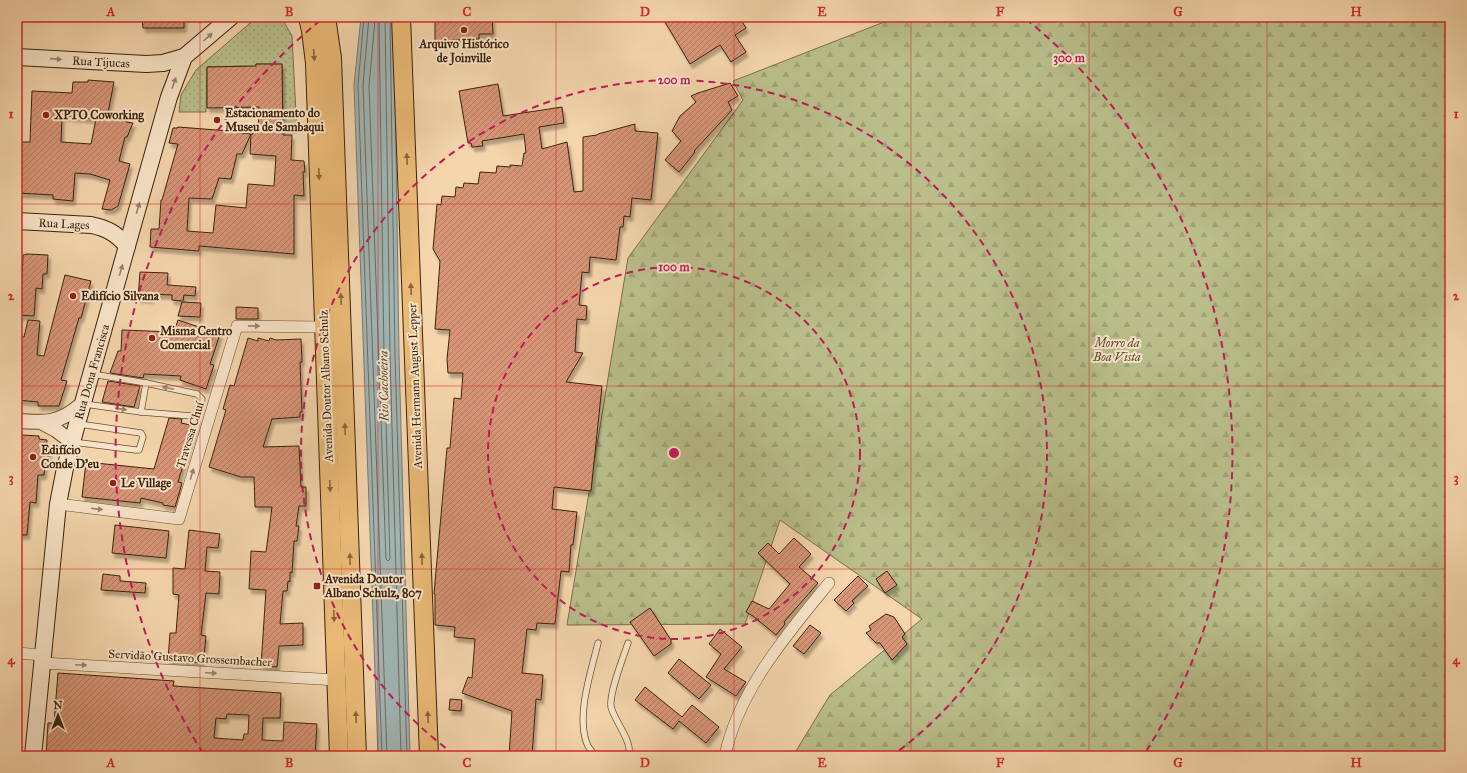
<svg xmlns="http://www.w3.org/2000/svg" width="1467" height="773" font-family="'IM FELL Great Primer',serif">
  <defs>
    <pattern id="forest-firs" width="22" height="20" patternUnits="userSpaceOnUse"><rect width="22" height="20" fill="#b9be8b"/><path d="M5 1l3.5 6h-7zM16 11l3.5 6h-7z" fill="#a0a377"/></pattern>
    <pattern id="garden-dots" width="8" height="8" patternUnits="userSpaceOnUse"><rect width="8" height="8" fill="#b9be8b"/><path d="M2 2h.1M6 6h.1" fill="none" stroke="#a0a377" stroke-width="1.8" stroke-linecap="round"/></pattern>
    <pattern id="building-hatch" width="6" height="6" patternUnits="userSpaceOnUse"><rect width="6" height="6" fill="#d79577"/><path d="M-1 1l2-2M0 6l6-6M5 7l2-2" fill="none" stroke="#b07960"/></pattern>
    <filter id="shadow"><feDropShadow dx="2.5" dy="4.5" stdDeviation="1" flood-color="#0004"/></filter>
  </defs>
  <rect width="100%" height="100%" fill="#f4d5ac"/>
  <filter id="stains"><feTurbulence type="fractalNoise" baseFrequency=".005" numOctaves="4"/><feColorMatrix values="0 0 0 0 .2 0 0 0 0 .09 0 0 0 0 .02 0 0 0 .5 -.17"/></filter>
  <radialGradient id="worn" r=".72"><stop offset=".6" stop-color="#630" stop-opacity="0"/><stop offset="1" stop-color="#630" stop-opacity=".3"/></radialGradient>
  <path fill="url(#forest-firs)" stroke="#7a704b" d="M897,17H1450V756H793L830,695L922,619L780,520L745,624L567,625L628,258L743,100L733,81Z"/>
  <path fill="url(#garden-dots)" stroke="#7a704b" d="M257,17H281L292,36L297,133H283L282,64H256V80L247,66L207,67L206,112H179L181,95L196,70Z"/>
  <path fill="#a1b6b5" stroke="#797b71" d="M361,17H394L399,355L410,756H378L354,85Z"/>
  <g fill="none" stroke-linecap="round" stroke-linejoin="round">
    <g stroke="#6e6c60" stroke-width="1">
      <path d="M364,17L358,85L382,756"/>
      <path d="M369,17L363,85L387,756"/>
      <path d="M375,17L377,18L375,20L369,86L386,559L388,561L390,559L384,355L379,20L378,18L379,17"/>
      <path d="M385,17L390,355L401,756"/>
      <path d="M390,17L395,355L407,756"/>
    </g>
  </g>
  <g fill="url(#building-hatch)" stroke="#3c220b" fill-rule="evenodd" filter="url(#shadow)">
    <path d="M142,17H184V28H143Z"/>
    <path d="M435,17H492L493,34H479V39L435,41Z"/>
    <path d="M662,17H739L746,28L735,35L746,52L731,62L720,45L690,64Z"/>
    <path d="M256,64H282L283,135H292L291,160L304,161L305,172H303L304,196L294,195V254L199,246V251L150,247L151,229H159L161,200H162L178,144L169,143L173,128H177L178,127L230,131V132L251,134L242,154H237L231,179L219,178L212,199L189,198L187,231L213,233L216,205L246,208L248,184L274,186L276,156L250,154L251,134H253V132L258,133L259,107L207,108V67L256,66Z"/>
    <path d="M88,80L114,82L108,113L127,118L126,122L133,123L127,137H125L119,161L130,164L118,206L111,210L102,209L110,180L90,174L75,173L73,201L53,199V195L18,193L20,142H30L32,91L72,93L73,82H88ZM62,116L96,119L91,144L61,142Z"/>
    <path d="M730,83L738,96L728,102L732,110L694,151L695,152L679,172L665,160L681,141L672,131L680,116L696,102L691,96L698,93Z"/>
    <path d="M498,84L503,116L562,107L564,123L539,127L542,149L567,142L574,192L583,191V137L597,135L598,134L635,124V131L658,133L651,200L632,198L630,217L624,216L623,227H620L616,260L590,257L589,273L582,272L579,305L587,306L586,320L577,319L575,352L583,353L566,382L602,386L591,491L554,487L552,509L577,512L573,545H571L569,572L561,571L555,624L537,623L536,630L527,629L522,673L543,675L541,700L536,699L532,756H509L512,711L462,693L468,677L472,678L475,639L454,637L455,627L435,625V594H434L447,448H450L454,398L461,399L463,373H448L447,359L450,330L435,329L440,261L433,249L437,204L441,205L442,196L455,197L456,187L463,188L464,183L478,184L480,172L496,173L497,166L510,167V165L522,166L524,153H526L524,134L482,141L483,146L472,147L471,143H468L459,91Z"/>
    <path d="M27,254L48,255L47,274H43L42,289L36,288L34,316L17,315V302H21L23,255Z"/>
    <path d="M140,272L168,273L167,285L196,287L195,296L184,295L183,301L172,300V295L151,294V299L138,298Z"/>
    <path d="M65,275L91,281L81,318H79L61,380L67,381L59,406H38V402L17,400V335L24,337L28,320L40,321L37,355L44,356Z"/>
    <path d="M182,302L201,303L200,317L178,316Z"/>
    <path d="M236,307L258,308V319H236Z"/>
    <path d="M178,320L220,334L210,364L214,365L206,389L180,380L181,376L144,374L143,378L110,373L118,351H121L122,330L174,332Z"/>
    <path d="M248,338L258,341V338L269,341L270,338L276,340L301,339L302,362H300L302,412H300V417L272,419L263,447L299,446L301,487H306V506H299L296,526H299L297,541H294L292,573L290,572V582L288,581L287,591H283L280,624L303,623V645L279,646L277,667L261,666L266,590L249,589L251,551L266,552L272,507H255L254,477H241L209,467L226,410L223,409L230,385L234,386Z"/>
    <path d="M108,381L140,386L134,407L102,402Z"/>
    <path d="M169,418L182,419L181,423L195,426L178,482L182,483L175,507L163,505V503L141,498L140,503L82,497L86,462L154,469Z"/>
    <path d="M22,435L39,436V439L47,440L46,451H49L48,464H45L44,475H38L36,503L30,502L27,535H17V438H22Z"/>
    <path d="M115,525L169,531L166,558L112,553Z"/>
    <path d="M189,530L220,534L218,548L207,547L205,571L220,572L219,594L206,593L201,635L206,636L204,656H202V663L168,660L170,633H176L179,595L173,594V568L185,569Z"/>
    <path d="M794,538L811,554L799,567L818,583L784,622L785,624L776,635L753,616L746,612L752,601L769,609L790,584L758,553L768,543L779,554Z"/>
    <path d="M887,571L897,585L885,593L876,579Z"/>
    <path d="M103,574L120,576V581L146,583L145,593L101,590Z"/>
    <path d="M858,576L868,586L852,601L854,603L846,611L834,600Z"/>
    <path d="M650,608L671,640V644L654,656L630,622Z"/>
    <path d="M886,614L894,617L905,634L902,637L907,644L892,660L880,643H876L866,633L871,630L869,626Z"/>
    <path d="M810,625L821,633L804,654L793,646Z"/>
    <path d="M720,629L742,647L724,669L746,682L736,696L706,677L721,654L709,644Z"/>
    <path d="M679,659L711,685L699,699L668,673Z"/>
    <path d="M58,673L174,681L173,686L281,693L280,718H263L262,740L283,741L284,722L317,724L315,756L264,754V756H46L48,723H54ZM227,714L249,715L248,734H244L243,740L214,738L216,718L226,719Z"/>
    <path d="M645,687L682,717L692,705L719,727L706,743L679,721L673,729L635,700Z"/>
    <path d="M450,699L462,700L461,711L449,710Z"/>
  </g>
  <g fill="none" stroke-linecap="round" stroke-linejoin="round">
    <g stroke="#6a4f33" stroke-width="7">
      <g id="service">
        <path d="M85,404L141,412L192,416H196L199,412L202,399L197,394L146,383L92,374"/>
        <path d="M141,412L146,383"/>
        <path d="M73,442L136,450H139L143,437L141,433L79,424"/>
        <path d="M595,756C593,753 590,749 588,746C575,718 591,672 598,643"/>
        <path d="M626,756C626,755 629,751 629,751C631,741 614,719 611,707C609,693 623,658 628,643"/>
      </g>
    </g>
    <g stroke="#6a4f33" stroke-width="12">
      <g id="minor">
        <path d="M58,504L179,519L237,326L324,327"/>
        <path d="M17,653L43,655"/>
        <path d="M43,663L337,680"/>
        <path d="M725,756C738,691 788,633 829,583"/>
      </g>
    </g>
    <g stroke="#6a4f33" stroke-width="16">
      <g id="tertiary">
        <path d="M17,421C46,423 59,424 82,404"/>
        <path d="M43,423L56,430L72,442"/>
      </g>
    </g>
    <g stroke="#3c220b" stroke-width="18">
      <g id="secondary">
        <path d="M17,57L146,64L163,63L184,57"/>
        <path d="M17,221L91,225C107,228 117,234 127,246"/>
        <path d="M33,756L58,504L65,468L77,424L163,118L169,97L184,57L231,17"/>
      </g>
    </g>
    <g stroke="#3c220b" stroke-width="20">
      <g id="primary">
        <path d="M308,17L311,31L315,63L339,756"/>
        <path d="M326,17L332,58L357,756"/>
        <path d="M401,17L429,756"/>
      </g>
    </g>
    <use href="#service" stroke="#f8e4c9" stroke-width="5.5"/>
    <use href="#minor" stroke="#f8e4c9" stroke-width="11"/>
    <use href="#tertiary" stroke="#f8e4c9" stroke-width="14"/>
    <use href="#secondary" stroke="#f8e4c9" stroke-width="16"/>
    <use href="#primary" stroke="#eaba76" stroke-width="18"/>
  </g>
  <defs><path id="oneway-solid" d="M-6-.8H1V-3.2L6.5 0L1 3.2V.8H-6Z"/></defs>
  <g fill="#9a836a">
    <use href="#oneway-solid" transform="translate(208 37) rotate(-41)"/>
    <use href="#oneway-solid" transform="translate(56 59) rotate(4)"/>
    <use href="#oneway-solid" transform="translate(174 83) rotate(-71)"/>
    <use href="#oneway-solid" transform="translate(138 208) rotate(-74)"/>
    <use href="#oneway-solid" transform="translate(121 270) rotate(-74)"/>
    <use href="#oneway-solid" transform="translate(254 326) rotate(1)"/>
    <use href="#oneway-solid" transform="translate(168 388) rotate(-168)"/>
    <use href="#oneway-solid" transform="translate(121 409) rotate(8)"/>
    <use href="#oneway-solid" transform="translate(192 474) rotate(-73)"/>
    <use href="#oneway-solid" transform="translate(97 509) rotate(7)"/>
    <use href="#oneway-solid" transform="translate(81 665) rotate(3)"/>
    <use href="#oneway-solid" transform="translate(211 673) rotate(3)"/>
  </g>
  <g fill="#8a663b">
    <use href="#oneway-solid" transform="translate(314 55) rotate(85)"/>
    <use href="#oneway-solid" transform="translate(407 159) rotate(-92)"/>
    <use href="#oneway-solid" transform="translate(319 174) rotate(88)"/>
    <use href="#oneway-solid" transform="translate(411 289) rotate(-92)"/>
    <use href="#oneway-solid" transform="translate(341 299) rotate(-92)"/>
    <use href="#oneway-solid" transform="translate(345 429) rotate(-92)"/>
    <use href="#oneway-solid" transform="translate(330 486) rotate(88)"/>
    <use href="#oneway-solid" transform="translate(350 559) rotate(-92)"/>
    <use href="#oneway-solid" transform="translate(422 559) rotate(-92)"/>
    <use href="#oneway-solid" transform="translate(334 616) rotate(88)"/>
    <use href="#oneway-solid" transform="translate(356 717) rotate(-92)"/>
    <use href="#oneway-solid" transform="translate(428 717) rotate(-92)"/>
  </g>
  <path fill="none" stroke="#d62828" stroke-width="1" stroke-opacity="0.55" d="M200,17V756M378,17V756M556,17V756M734,17V756M911,17V756M1089,17V756M1267,17V756M17,204H1450M17,386H1450M17,569H1450"/>
  <g fill="none" stroke="#c2185b" stroke-width="2" stroke-dasharray="7 5">
    <circle cx="674" cy="453" r="186"/>
    <path d="M455 755A373 373 0 1 1 893 755"/>
    <path d="M203 753A559 559 0 0 1 322 19M1026 19A559 559 0 0 1 1145 753"/>
  </g>
  <g fill="#8f2418" stroke="#f8e4c9" stroke-width="1.5">
    <circle cx="464" cy="30" r="4"/>
    <circle cx="46" cy="115" r="4"/>
    <circle cx="217" cy="120" r="4"/>
    <circle cx="73" cy="296" r="4"/>
    <circle cx="152" cy="338" r="4"/>
    <circle cx="33" cy="457" r="4"/>
    <circle cx="113" cy="483" r="4"/>
    <rect x="313" y="582" width="8" height="8" rx="2"/>
  </g>
  <g text-anchor="middle" dominant-baseline="central" stroke-width="4" stroke-linejoin="round" paint-order="stroke">
    <g font-size="12" font-weight="bold" fill="#3c220b" stroke="#f8e4c9" text-anchor="start">
      <text x="464" y="44" text-anchor="middle">Arquivo Histórico<tspan x="464" dy="14">de Joinville</tspan></text>
      <text x="225" y="113">Estacionamento do<tspan x="225" dy="14">Museu de Sambaqui</tspan></text>
      <text x="54" y="115">XPTO Coworking</text>
      <text x="81" y="296">Edifício Silvana</text>
      <text x="160" y="331">Misma Centro<tspan x="160" dy="14">Comercial</tspan></text>
      <text x="41" y="450">Edifício<tspan x="41" dy="14">Conde D'eu</tspan></text>
      <text x="121" y="483">Le Village</text>
      <text x="325" y="579">Avenida Doutor<tspan x="325" dy="14">Albano Schulz, 807</tspan></text>
    </g>
    <g font-size="12" fill="#3c220b" stroke="#f8e4c9">
      <text transform="translate(101 62) rotate(3)">Rua Tijucas</text>
      <text transform="translate(64 224) rotate(3)">Rua Lages</text>
      <text transform="translate(92 372) rotate(-74)">Rua Dona Francisca</text>
      <text transform="translate(326 386) rotate(-92)">Avenida Doutor Albano Schulz</text>
      <text transform="translate(415 386) rotate(-92)">Avenida Hermann August Lepper</text>
      <text transform="translate(190 435) rotate(-73)">Travessa Chuí</text>
      <text transform="translate(190 658) rotate(3)">Servidão Gustavo Grossembacher</text>
    </g>
    <g font-size="12" font-style="italic" fill="#5b492b" stroke="#f8e4c9">
      <text x="1117" y="343">Morro da<tspan x="1117" dy="14">Boa Vista</tspan></text>
    </g>
    <g font-size="13" font-style="italic" fill="#5a4e3e" stroke="#f8e4c9">
      <text transform="translate(384 386) rotate(-91)">Rio Cachoeira</text>
    </g>
  </g>
  <circle cx="674" cy="453" r="6" fill="#c2185b" stroke="#f8e4c9" stroke-width="2"/>
  <g font-size="12" text-anchor="middle" font-weight="bold" fill="#c2185b" stroke="#f8e4c9" stroke-width="4" stroke-linejoin="round" paint-order="stroke">
    <text x="1069" y="62">300 m</text>
    <text x="674" y="84">200 m</text>
    <text x="674" y="271">100 m</text>
  </g>
  <rect width="1467" height="773" fill="none" stroke="#f4d5ac" stroke-width="44"/>
  <g transform="translate(58 715)" stroke="#f8e4c9" stroke-width="3" paint-order="stroke">
  <path d="M0-3L7 15L0 10L-7 15Z" fill="#3c220b"/>
  <text y="-6" font-size="11" font-weight="bold" text-anchor="middle" fill="#3c220b">N</text>
  </g>
  <rect x="22" y="22" width="1423" height="729" fill="none" stroke="#d62828" stroke-width="1.5"/>
  <g font-size="13" text-anchor="middle" font-weight="bold" fill="#d62828">
    <text x="111" y="16">A</text>
    <text x="289" y="16">B</text>
    <text x="467" y="16">C</text>
    <text x="645" y="16">D</text>
    <text x="822" y="16">E</text>
    <text x="1000" y="16">F</text>
    <text x="1178" y="16">G</text>
    <text x="1356" y="16">H</text>
    <text x="11" y="118">1</text>
    <text x="1456" y="118">1</text>
    <text x="11" y="300">2</text>
    <text x="1456" y="300">2</text>
    <text x="11" y="482">3</text>
    <text x="1456" y="482">3</text>
    <text x="11" y="664">4</text>
    <text x="1456" y="664">4</text>
    <text x="111" y="767">A</text>
    <text x="289" y="767">B</text>
    <text x="467" y="767">C</text>
    <text x="645" y="767">D</text>
    <text x="822" y="767">E</text>
    <text x="1000" y="767">F</text>
    <text x="1178" y="767">G</text>
    <text x="1356" y="767">H</text>
  </g>
  <rect width="100%" height="100%" filter="url(#stains)"/>
  <rect width="100%" height="100%" fill="url(#worn)"/>
</svg>
